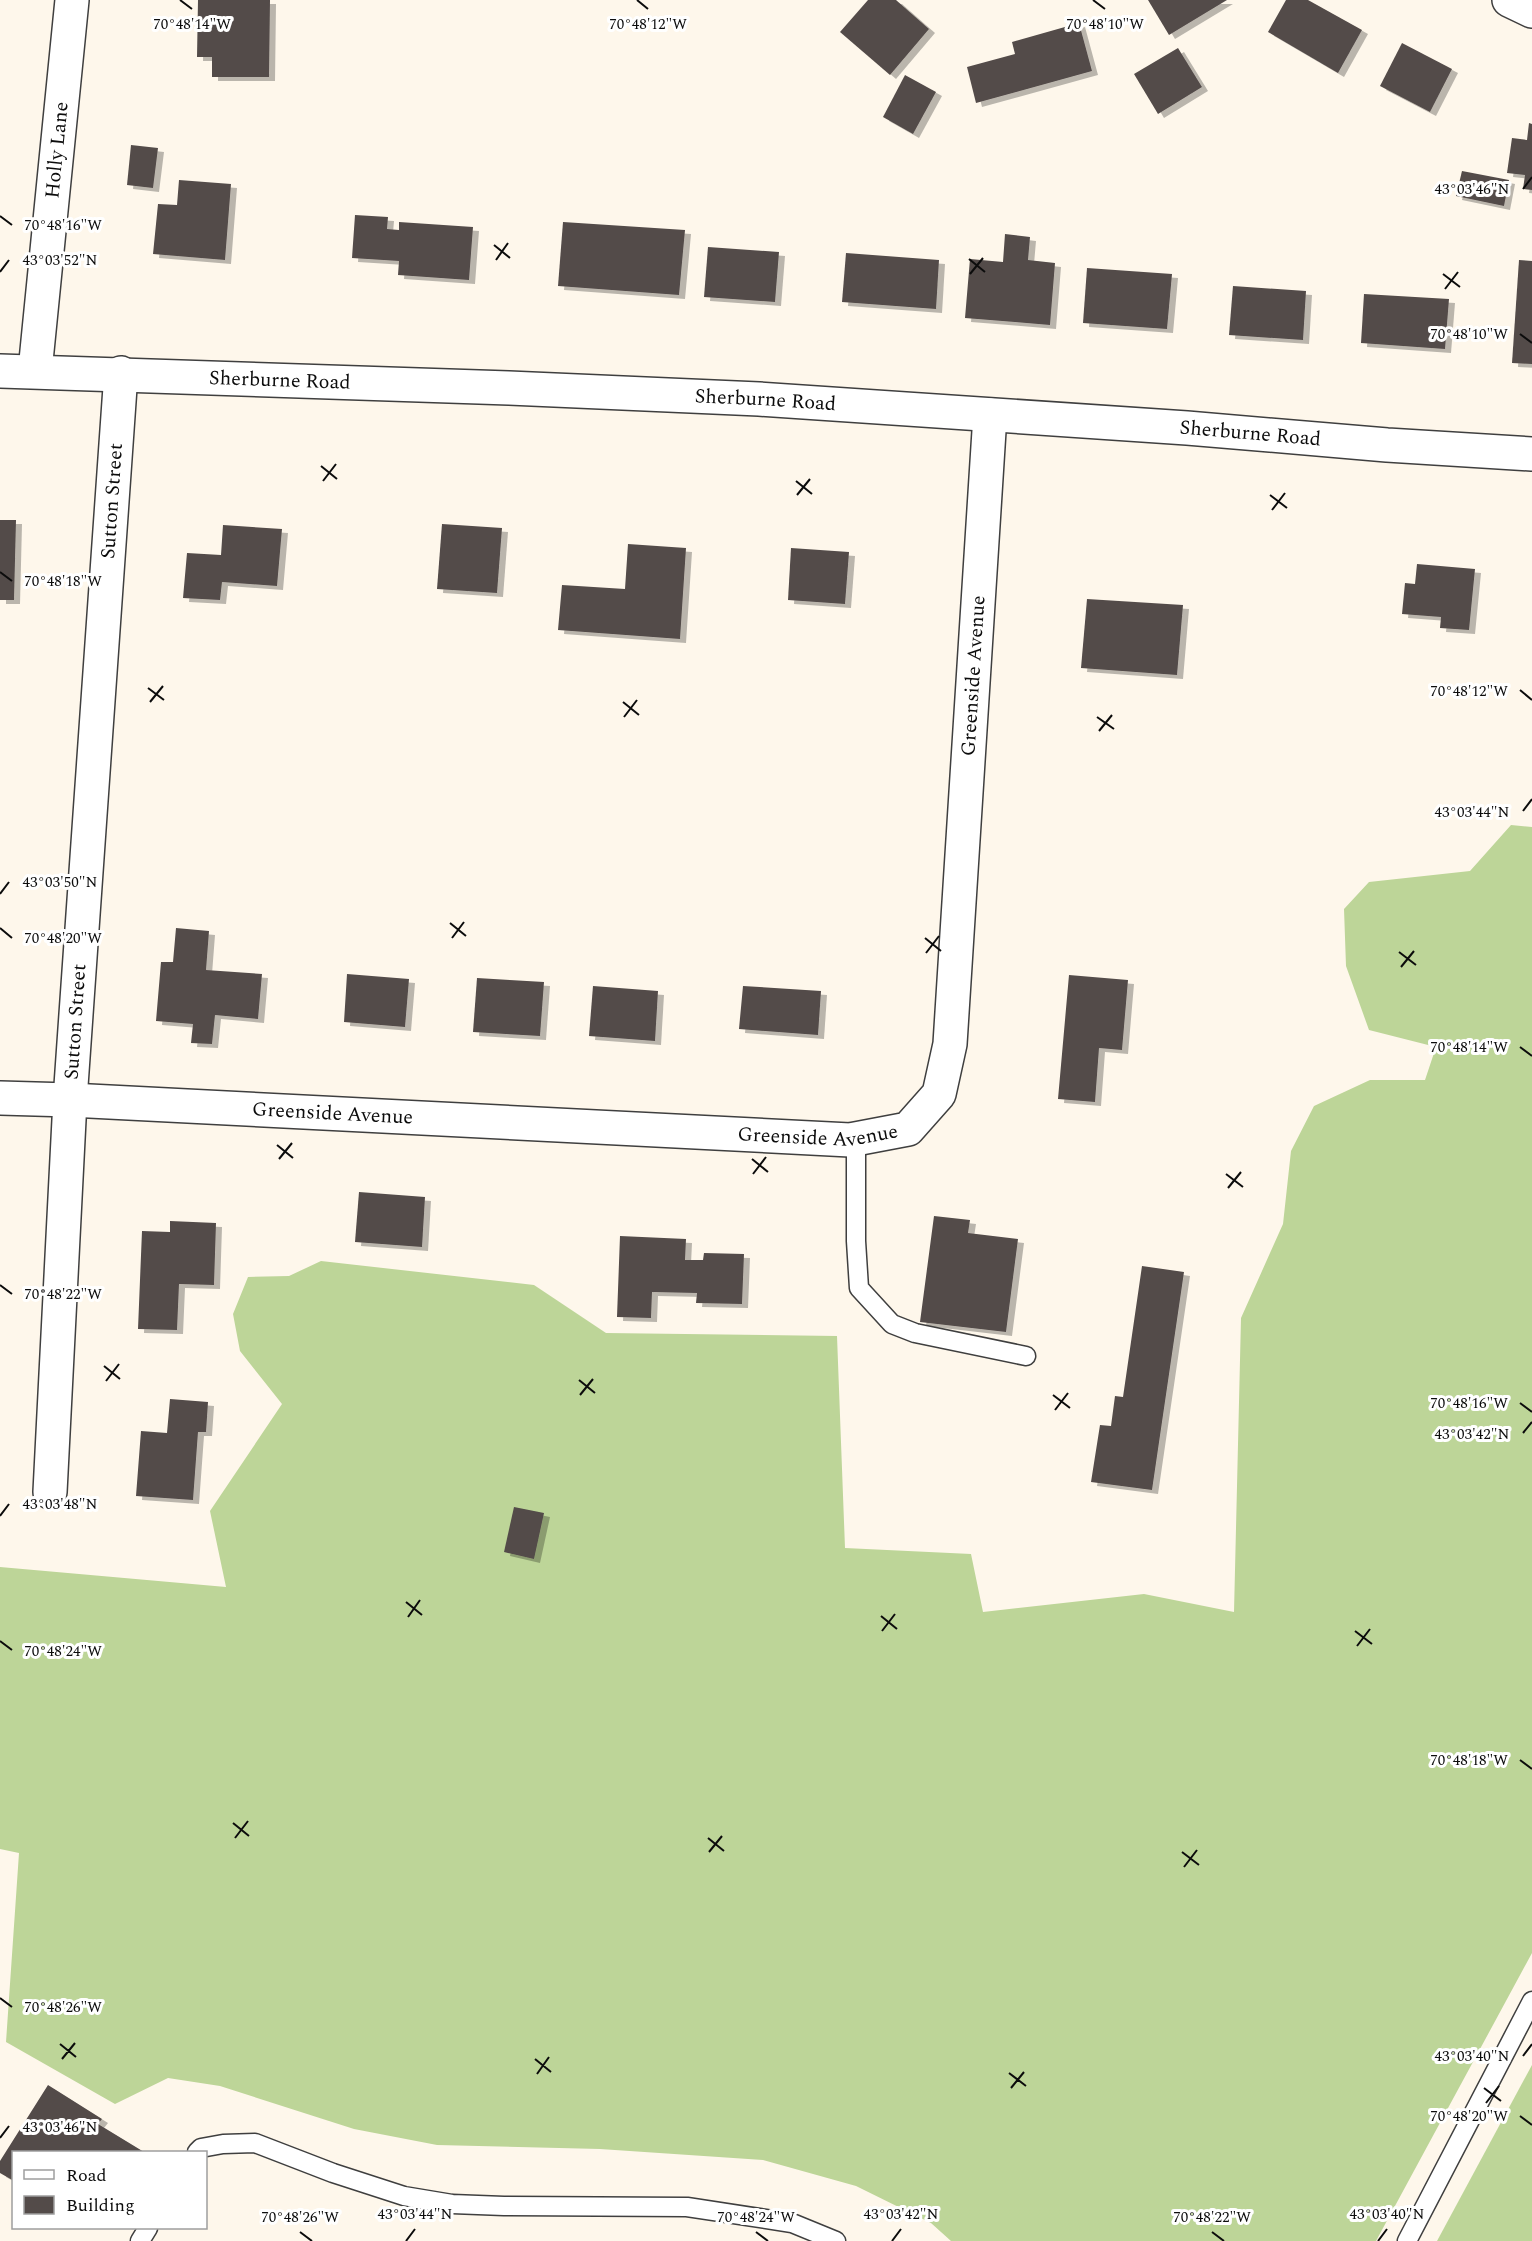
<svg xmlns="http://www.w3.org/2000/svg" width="1532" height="2241" font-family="Spectral,serif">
  <defs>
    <filter id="shadow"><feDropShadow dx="6" dy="4" stdDeviation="0" flood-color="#0004"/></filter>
  </defs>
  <rect width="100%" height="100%" fill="#fef7eb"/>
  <g fill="#bdd598">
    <path d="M1511,825L1532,827V1953L1376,2241H951L931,2223L856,2186L763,2160L600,2149L437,2145L354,2129L220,2086L168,2078L115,2104L6,2042L19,1853L0,1849V1567L226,1587L210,1511L282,1404L240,1351L233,1314L248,1277L289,1276L321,1261L534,1285L606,1333L837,1336L845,1548L971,1554L983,1612L1144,1594L1234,1612L1241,1318L1283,1224L1291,1151L1314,1106L1370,1080H1425L1436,1047L1369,1030L1346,966L1344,909L1369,882L1470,871Z"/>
    <path d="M1532,2065V2241H1437Z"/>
  </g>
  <g fill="#534b49" filter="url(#shadow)">
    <path d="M198,0H270L269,77H212V57H197Z"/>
    <path d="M868,0H896L929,29L890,75L840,32Z"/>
    <path d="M1148,0H1227L1169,35Z"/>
    <path d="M1286,0H1308L1362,30L1338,73L1268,32Z"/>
    <path d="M1079,23L1092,71L976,103L967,67L1015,54L1012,42Z"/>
    <path d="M1402,43L1452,69L1430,112L1380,86Z"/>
    <path d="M1178,48L1202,87L1158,114L1134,74Z"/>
    <path d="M905,75L936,92L913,134L883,117Z"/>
    <path d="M1529,123L1532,124V190L1523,189L1525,175L1507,173L1512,138L1527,140Z"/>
    <path d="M131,145L158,148L153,188L127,185Z"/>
    <path d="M1462,171L1509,180L1504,206L1456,196Z"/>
    <path d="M179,180L231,184L225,260L153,254L158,204L177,205Z"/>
    <path d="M355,215L388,217L387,229L399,230V222L473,227L469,280L398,275L399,261L352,258Z"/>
    <path d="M563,222L685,230L679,295L558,286Z"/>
    <path d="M1005,234L1030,237L1028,260L1055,263L1050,325L965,318L970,259L1003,262Z"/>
    <path d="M708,247L779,252L775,302L704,297Z"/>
    <path d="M846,253L939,260L936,309L842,302Z"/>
    <path d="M1519,260L1532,261V364L1512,363Z"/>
    <path d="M1087,268L1172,274L1167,329L1083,323Z"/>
    <path d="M1233,286L1306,291L1303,340L1229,335Z"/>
    <path d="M1364,294L1449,299L1445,349L1361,343Z"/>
    <path d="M0,520H16L14,600H0Z"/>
    <path d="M442,524L502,528L497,593L437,589Z"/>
    <path d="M223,525L282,529L277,586L222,582L220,600L183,598L187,553L221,555Z"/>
    <path d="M628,544L686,548L680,639L558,630L562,585L625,589Z"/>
    <path d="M791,548L849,552L845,604L788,600Z"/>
    <path d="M1417,564L1475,569L1469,630L1440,628L1441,617L1402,614L1405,583L1415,584Z"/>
    <path d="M1087,599L1183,605L1177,675L1081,668Z"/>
    <path d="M176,928L209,931L206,970L262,974L258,1019L215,1015L212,1044L191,1043L193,1024L156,1021L161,962H173Z"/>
    <path d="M347,974L409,979L405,1027L344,1022Z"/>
    <path d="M1069,975L1128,980L1122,1050L1099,1048L1095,1102L1058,1099Z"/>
    <path d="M477,978L544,982L540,1036L473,1032Z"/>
    <path d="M593,986L658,991L655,1041L589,1036Z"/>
    <path d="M743,986L821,991L818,1035L739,1029Z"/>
    <path d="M359,1192L425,1197L422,1247L355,1242Z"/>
    <path d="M934,1216L970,1220L968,1233L1018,1239L1006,1332L920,1322Z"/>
    <path d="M170,1221L216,1223L214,1285L179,1284L177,1330L138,1329L142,1231L170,1232Z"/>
    <path d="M620,1236L686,1239L685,1260H703L704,1253L744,1254L742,1304L696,1303L697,1293L652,1292L651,1318L617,1317Z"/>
    <path d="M1142,1266L1184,1272L1152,1490L1091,1482L1100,1425L1111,1426L1115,1396L1123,1397Z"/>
    <path d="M170,1399L208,1402L206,1432H198L193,1500L136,1496L141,1431L167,1433Z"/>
    <path d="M514,1507L544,1513L534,1559L504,1552Z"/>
    <path d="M48,2085L102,2119L98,2124L144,2152H14V2181L0,2173V2161Z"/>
  </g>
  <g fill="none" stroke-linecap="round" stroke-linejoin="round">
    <g stroke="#3f3f3f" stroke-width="21">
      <g id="lane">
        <path d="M856,1138V1241L859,1288L892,1324L915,1333L1026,1356"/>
        <path d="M197,2152L201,2148L223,2144L255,2143L333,2173L404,2196L452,2204L504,2206L687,2207L792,2223L836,2241"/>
        <path d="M140,2241L148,2228"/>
        <path d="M1407,2241L1532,2001"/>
      </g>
    </g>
    <g stroke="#3f3f3f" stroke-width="36">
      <g id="street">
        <path d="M1509,0L1532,11"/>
        <path id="s1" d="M0,371L509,388L759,399L1187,428L1387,445L1532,454"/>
        <path id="s2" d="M35,371L72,0"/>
        <path id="s3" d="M0,1098L70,1100L850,1140L908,1129L939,1094L950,1044L990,415"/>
        <path id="s4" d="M50,1492L70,1100L121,373"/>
      </g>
    </g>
    <use href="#lane" stroke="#fff" stroke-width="18"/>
    <use href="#street" stroke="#fff" stroke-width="33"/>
  </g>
  <path fill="none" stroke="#0c0c0c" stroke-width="2" d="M180,0L192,9M637,0L648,9M1093,0L1105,9M1523,189L1532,177M0,216L12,225M494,245L510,258M969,259L985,272M496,260L508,243M0,272L9,260M970,274L983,258M1443,274L1460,287M1445,289L1458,272M1520,334L1532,343M321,466L337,479M323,481L336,464M796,481L812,494M797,495L810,479M1270,495L1287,508M1272,510L1285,493M0,572L12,581M148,688L164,700M1520,690L1532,700M150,702L163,686M623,702L639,715M624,717L637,700M1097,717L1114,729M1099,731L1112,715M1523,811L1532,799M0,894L9,882M450,923L466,936M0,928L12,938M452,938L464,922M925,938L941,951M1399,952L1416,965M926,953L939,936M1401,967L1414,951M1520,1047L1532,1056M277,1145L293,1158M279,1159L292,1143M752,1159L768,1172M753,1174L766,1157M1226,1174L1243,1187M1228,1188L1241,1172M0,1285L12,1294M104,1366L120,1379M579,1380L595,1393M106,1381L119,1364M580,1395L593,1379M1053,1395L1070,1408M1520,1403L1532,1412M1055,1410L1068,1393M1523,1433L1532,1422M0,1516L9,1504M406,1602L422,1615M881,1616L897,1629M408,1617L420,1600M882,1631L895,1614M1355,1631L1372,1644M0,1641L12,1650M1357,1646L1370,1629M1520,1760L1532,1769M233,1823L249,1836M235,1838L248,1821M708,1838L724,1851M709,1852L722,1836M1182,1852L1199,1865M1184,1867L1197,1850M0,1998L12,2007M60,2044L76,2057M1523,2056L1532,2044M62,2059L75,2043M535,2059L551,2072M1009,2073L1026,2086M537,2074L549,2057M1011,2088L1024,2072M1484,2088L1501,2101M1486,2103L1499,2086M1520,2116L1532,2125M0,2138L9,2126M300,2232L312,2241M756,2232L768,2241M1212,2232L1224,2241M406,2241L415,2229M892,2241L901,2229M1378,2241L1387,2229"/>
  <g text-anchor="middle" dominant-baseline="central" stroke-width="6" stroke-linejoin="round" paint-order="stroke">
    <g font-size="20" fill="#0c0c0c" stroke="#fff">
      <text stroke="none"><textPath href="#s2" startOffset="222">Holly Lane</textPath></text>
      <text stroke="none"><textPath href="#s1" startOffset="280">Sherburne Road</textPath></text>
      <text stroke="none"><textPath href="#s1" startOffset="766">Sherburne Road</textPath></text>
      <text stroke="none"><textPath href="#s1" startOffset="1252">Sherburne Road</textPath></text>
      <text stroke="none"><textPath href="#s4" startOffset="993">Sutton Street</textPath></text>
      <text stroke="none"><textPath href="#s3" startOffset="1377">Greenside Avenue</textPath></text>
      <text stroke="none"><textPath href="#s4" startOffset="471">Sutton Street</textPath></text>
      <text stroke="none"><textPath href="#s3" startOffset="333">Greenside Avenue</textPath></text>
      <text stroke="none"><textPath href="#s3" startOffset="819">Greenside Avenue</textPath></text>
    </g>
  </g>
  <g font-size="15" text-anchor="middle" fill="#0c0c0c" stroke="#fff" stroke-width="6" stroke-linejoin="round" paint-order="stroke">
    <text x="192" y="29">70°48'14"W</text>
    <text x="648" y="29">70°48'12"W</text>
    <text x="1105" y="29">70°48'10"W</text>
    <text x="1472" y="194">43°03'46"N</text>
    <text x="63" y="230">70°48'16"W</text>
    <text x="60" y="265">43°03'52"N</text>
    <text x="1469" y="339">70°48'10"W</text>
    <text x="63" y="586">70°48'18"W</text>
    <text x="1469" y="696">70°48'12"W</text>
    <text x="1472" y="817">43°03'44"N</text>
    <text x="60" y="887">43°03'50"N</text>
    <text x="63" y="943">70°48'20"W</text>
    <text x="1469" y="1052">70°48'14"W</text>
    <text x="63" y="1299">70°48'22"W</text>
    <text x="1469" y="1408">70°48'16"W</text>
    <text x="1472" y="1439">43°03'42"N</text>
    <text x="60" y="1509">43°03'48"N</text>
    <text x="63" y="1656">70°48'24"W</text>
    <text x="1469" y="1765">70°48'18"W</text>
    <text x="63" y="2012">70°48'26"W</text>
    <text x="1472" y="2061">43°03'40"N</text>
    <text x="1469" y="2121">70°48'20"W</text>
    <text x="60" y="2132">43°03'46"N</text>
    <text x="415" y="2219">43°03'44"N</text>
    <text x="901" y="2219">43°03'42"N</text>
    <text x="1387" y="2219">43°03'40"N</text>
    <text x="300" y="2222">70°48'26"W</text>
    <text x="756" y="2222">70°48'24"W</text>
    <text x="1212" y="2222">70°48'22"W</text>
  </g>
  <rect x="12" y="2151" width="195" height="78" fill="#ffffff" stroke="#9e9e9e" stroke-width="1.5"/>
  <rect x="24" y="2170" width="30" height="9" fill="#ffffff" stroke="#9e9e9e" stroke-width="1.5"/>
  <text x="66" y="2181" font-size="18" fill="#0c0c0c">Road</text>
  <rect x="24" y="2196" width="30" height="18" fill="#534b49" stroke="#9e9e9e" stroke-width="1.5"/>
  <text x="66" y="2211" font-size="18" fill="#0c0c0c">Building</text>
</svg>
